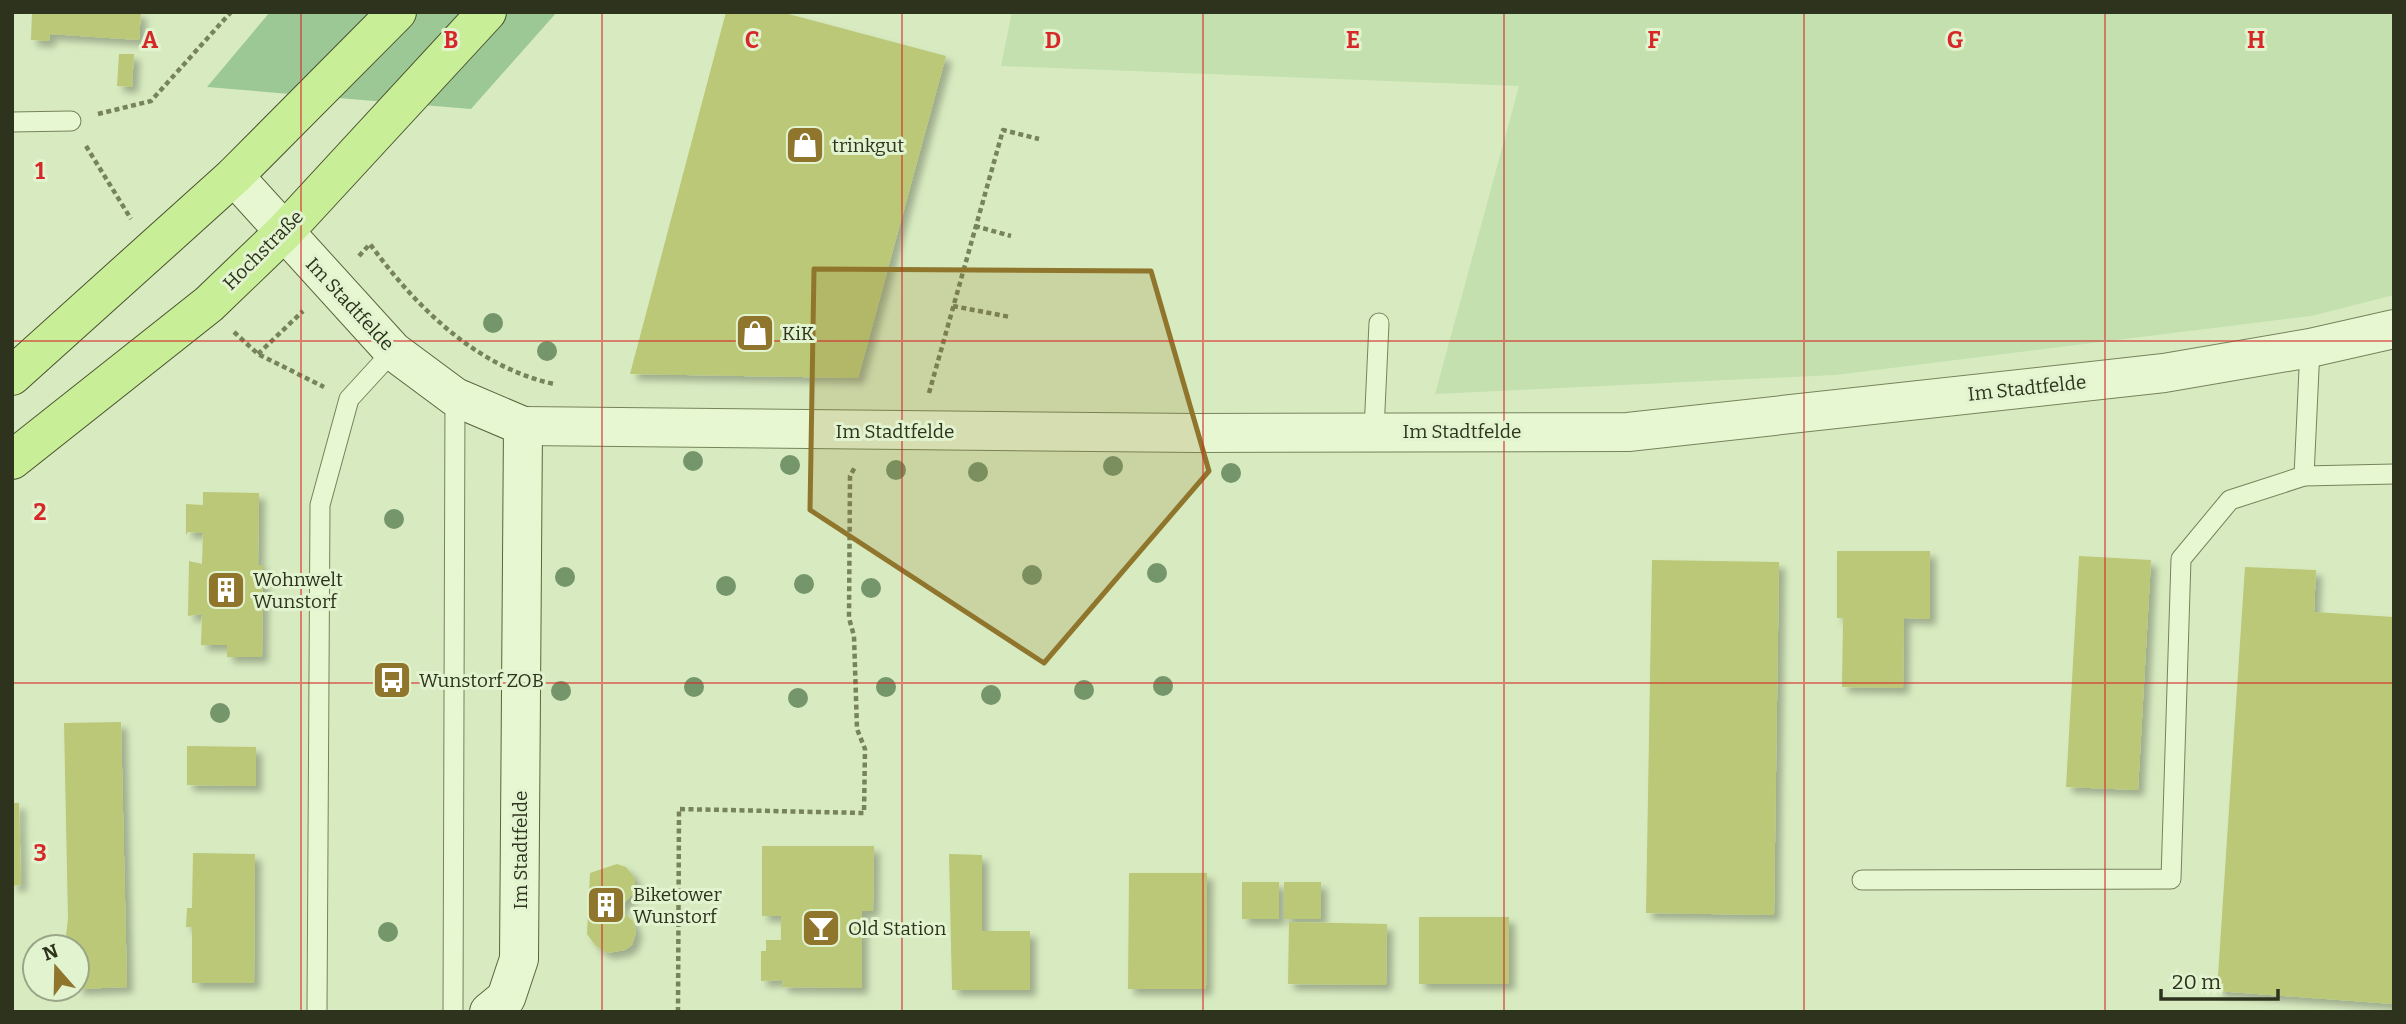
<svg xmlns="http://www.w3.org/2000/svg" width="2406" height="1024" font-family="Bitter,serif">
  <defs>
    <filter id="shadow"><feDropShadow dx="6" dy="6" stdDeviation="3.5" flood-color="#0004"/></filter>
  </defs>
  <rect width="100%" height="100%" fill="#d8ebc0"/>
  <path fill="#c3e0ae" d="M1012,12H2394V295L2311,316L1835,375L1435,394L1519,86L1001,66Z"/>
  <path fill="#9cc895" d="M270,12H557L471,109L207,87Z"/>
  <g fill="#bbc877" filter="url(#shadow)">
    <path d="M32,12H141L139,40L50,34L49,41L31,40Z"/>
    <path d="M726,12H781L946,56L858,378L630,374Z"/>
    <path d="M119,54H134L132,87L117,86Z"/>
    <path d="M203,492L259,493L258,565H263L262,657H227V645H201L202,614L188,616L189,561L202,564L203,533L188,532L186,535V504L203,505Z"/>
    <path d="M1837,551H1930V619L1904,618L1903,688L1842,687L1843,618H1837Z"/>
    <path d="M2079,556L2151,560L2138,790L2066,787Z"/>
    <path d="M1652,560L1779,562L1774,915L1646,913Z"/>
    <path d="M2245,567L2316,570L2314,612L2394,617V1004L2217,991Z"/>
    <path d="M121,722L127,987L77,989V947H52L51,935L66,936L68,918L64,723Z"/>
    <path d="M187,746L256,747V786L187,785Z"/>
    <path d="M12,803H19L21,885L12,886Z"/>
    <path d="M762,846H874L873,911H862V988L782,987L783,980L761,981V951H766V940H781V916H762Z"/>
    <path d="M193,853L255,854L254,983H192V927H186L187,908H192Z"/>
    <path d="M949,854L982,855V931H1030V990H952Z"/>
    <path d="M617,864L626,867L635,878V891L619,909L633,921L636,933L632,945L625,950L607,953L596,946L587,934L590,873Z"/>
    <path d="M1129,873H1207L1206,989H1128Z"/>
    <rect x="1242" y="882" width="37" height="37"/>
    <rect x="1284" y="882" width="37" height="37"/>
    <rect x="1419" y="917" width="90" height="67"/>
    <path d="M1289,922L1387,924L1386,985L1288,984Z"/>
  </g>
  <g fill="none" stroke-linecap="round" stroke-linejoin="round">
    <g stroke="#778359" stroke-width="21">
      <g id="lane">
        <path d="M12,122L71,121"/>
        <path d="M2310,348L2304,476L2394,474"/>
        <path d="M1374,431L1379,323"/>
        <path d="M1862,880L2171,879L2181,559L2230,500L2304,476"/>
        <path d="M317,1012L320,505L349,399L393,351"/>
        <path d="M453,1012L455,397"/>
      </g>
    </g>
    <g stroke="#778359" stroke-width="40">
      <path id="street" d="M523,426L1196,433L1628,432L2164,373L2310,348L2394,329"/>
    </g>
    <g stroke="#5b653c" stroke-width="40">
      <path id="secondary" d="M234,176L393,351L455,397L523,426L519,959L506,998L489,1012"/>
    </g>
    <g stroke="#49512d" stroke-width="40">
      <g id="primary">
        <path d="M12,376L234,176L397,12"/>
        <path d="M12,460L209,304L284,232L487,12"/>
      </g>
    </g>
    <g stroke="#778359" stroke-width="4.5" stroke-dasharray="5 3.5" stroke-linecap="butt">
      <path d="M98,114L151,101L231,12"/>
      <path d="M86,146L131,219"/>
      <path d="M975,226L1011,236"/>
      <path d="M359,256L370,244C416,307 476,367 554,384"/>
      <path d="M953,306L1010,317"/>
      <path d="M234,332L258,354L324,387"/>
      <path d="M258,354L303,311"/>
      <path d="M929,393L1003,130L1039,139"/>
      <path d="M678,1012L679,809L864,813L865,749L857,729L854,636L849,618L850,476L855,467"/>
    </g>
    <use href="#lane" stroke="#e6f7d2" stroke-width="19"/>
    <use href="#street" stroke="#e6f7d2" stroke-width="38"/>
    <use href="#secondary" stroke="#e6f7d2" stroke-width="38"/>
    <use href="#primary" stroke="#c8ee98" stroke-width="38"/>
  </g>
  <g fill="#75956a">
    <circle cx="493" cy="323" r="10"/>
    <circle cx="547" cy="351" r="10"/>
    <circle cx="693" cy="461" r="10"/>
    <circle cx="790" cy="465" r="10"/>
    <circle cx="1113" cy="466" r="10"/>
    <circle cx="896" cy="470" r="10"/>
    <circle cx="978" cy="472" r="10"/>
    <circle cx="1231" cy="473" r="10"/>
    <circle cx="394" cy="519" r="10"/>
    <circle cx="1157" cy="573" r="10"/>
    <circle cx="1032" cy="575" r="10"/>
    <circle cx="565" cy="577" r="10"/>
    <circle cx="804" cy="584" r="10"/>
    <circle cx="726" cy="586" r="10"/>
    <circle cx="871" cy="588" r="10"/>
    <circle cx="1163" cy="686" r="10"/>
    <circle cx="694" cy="687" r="10"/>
    <circle cx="886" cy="687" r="10"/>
    <circle cx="1084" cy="690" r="10"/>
    <circle cx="561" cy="691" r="10"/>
    <circle cx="991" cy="695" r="10"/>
    <circle cx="798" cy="698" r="10"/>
    <circle cx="220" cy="713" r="10"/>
    <circle cx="388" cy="932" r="10"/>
  </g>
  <path fill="#8f762c" fill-opacity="0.2" stroke="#8f762c" stroke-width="5" stroke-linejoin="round" d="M814,269L1151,271L1209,471L1044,663L810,510Z"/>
  <path fill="none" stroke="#d62828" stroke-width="2" stroke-opacity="0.55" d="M301,12V1012M602,12V1012M902,12V1012M1203,12V1012M1504,12V1012M1804,12V1012M2105,12V1012M12,341H2394M12,683H2394"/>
  <defs>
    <g id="shop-square" transform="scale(2.0125)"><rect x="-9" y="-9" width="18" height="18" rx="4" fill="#8f762c" stroke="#e2f3cf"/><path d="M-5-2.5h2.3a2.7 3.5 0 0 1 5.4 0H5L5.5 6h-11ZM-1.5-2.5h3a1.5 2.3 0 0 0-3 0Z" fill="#fff"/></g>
    <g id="building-square" transform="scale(2.0125)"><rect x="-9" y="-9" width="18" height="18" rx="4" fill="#8f762c" stroke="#e2f3cf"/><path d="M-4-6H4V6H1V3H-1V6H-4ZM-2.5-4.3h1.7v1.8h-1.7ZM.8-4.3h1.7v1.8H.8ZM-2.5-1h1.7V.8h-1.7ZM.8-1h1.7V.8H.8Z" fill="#fff"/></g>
    <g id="bus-square" transform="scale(2.0125)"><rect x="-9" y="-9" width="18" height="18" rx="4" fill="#8f762c" stroke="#e2f3cf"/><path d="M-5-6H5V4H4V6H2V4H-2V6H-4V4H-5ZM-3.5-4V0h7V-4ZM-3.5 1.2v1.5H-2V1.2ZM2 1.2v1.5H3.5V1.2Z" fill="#fff"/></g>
    <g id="bar-square" transform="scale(2.0125)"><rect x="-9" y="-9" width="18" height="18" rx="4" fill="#8f762c" stroke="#e2f3cf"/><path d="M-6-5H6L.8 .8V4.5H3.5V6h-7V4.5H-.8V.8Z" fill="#fff"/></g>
  </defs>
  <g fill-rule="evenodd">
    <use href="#shop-square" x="805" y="145"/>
    <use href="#shop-square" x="755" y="333"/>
    <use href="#building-square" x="226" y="590"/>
    <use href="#bus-square" x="392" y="680"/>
    <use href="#building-square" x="606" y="905"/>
    <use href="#bar-square" x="821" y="928"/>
  </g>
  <g text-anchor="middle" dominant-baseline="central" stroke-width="6" stroke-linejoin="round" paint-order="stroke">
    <g font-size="19" fill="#2e331d" stroke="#e2f3cf" text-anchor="start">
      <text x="832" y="145">trinkgut</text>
      <text x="782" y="333">KiK</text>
      <text x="253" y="579">Wohnwelt<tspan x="253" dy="22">Wunstorf</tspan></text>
      <text x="419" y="680">Wunstorf ZOB</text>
      <text x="633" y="894">Biketower<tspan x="633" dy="22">Wunstorf</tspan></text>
      <text x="848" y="928">Old Station</text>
    </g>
    <g font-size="19" fill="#2e331d" stroke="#e2f3cf">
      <text transform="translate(263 250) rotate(-45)">Hochstraße</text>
      <text transform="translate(350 304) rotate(47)">Im Stadtfelde</text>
      <text transform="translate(2027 388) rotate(-6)">Im Stadtfelde</text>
      <text x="895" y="431">Im Stadtfelde</text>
      <text x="1462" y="431">Im Stadtfelde</text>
      <text transform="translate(520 850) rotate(-90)">Im Stadtfelde</text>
    </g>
  </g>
  <g font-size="23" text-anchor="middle" font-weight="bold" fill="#d62828" stroke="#e2f3cf" stroke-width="6" stroke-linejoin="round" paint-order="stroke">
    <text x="150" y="48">A</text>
    <text x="451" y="48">B</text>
    <text x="752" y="48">C</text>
    <text x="1053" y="48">D</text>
    <text x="1353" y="48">E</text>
    <text x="1654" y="48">F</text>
    <text x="1955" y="48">G</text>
    <text x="2256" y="48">H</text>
    <text x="40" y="179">1</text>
    <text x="40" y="520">2</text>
    <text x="40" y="861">3</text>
  </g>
  <rect width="2406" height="1024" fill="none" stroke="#2e331d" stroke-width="28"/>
  <g transform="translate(56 968) rotate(340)"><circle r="33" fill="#e2f3cf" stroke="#9aa688" stroke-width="2"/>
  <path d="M0-5L12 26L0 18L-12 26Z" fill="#8f762c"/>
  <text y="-10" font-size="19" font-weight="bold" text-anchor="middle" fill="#2e331d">N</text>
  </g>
  <path d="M2161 989v10h117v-10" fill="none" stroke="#2e331d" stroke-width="3.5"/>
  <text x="2172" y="989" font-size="21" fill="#2e331d" stroke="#e2f3cf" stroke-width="5" paint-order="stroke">20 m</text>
</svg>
